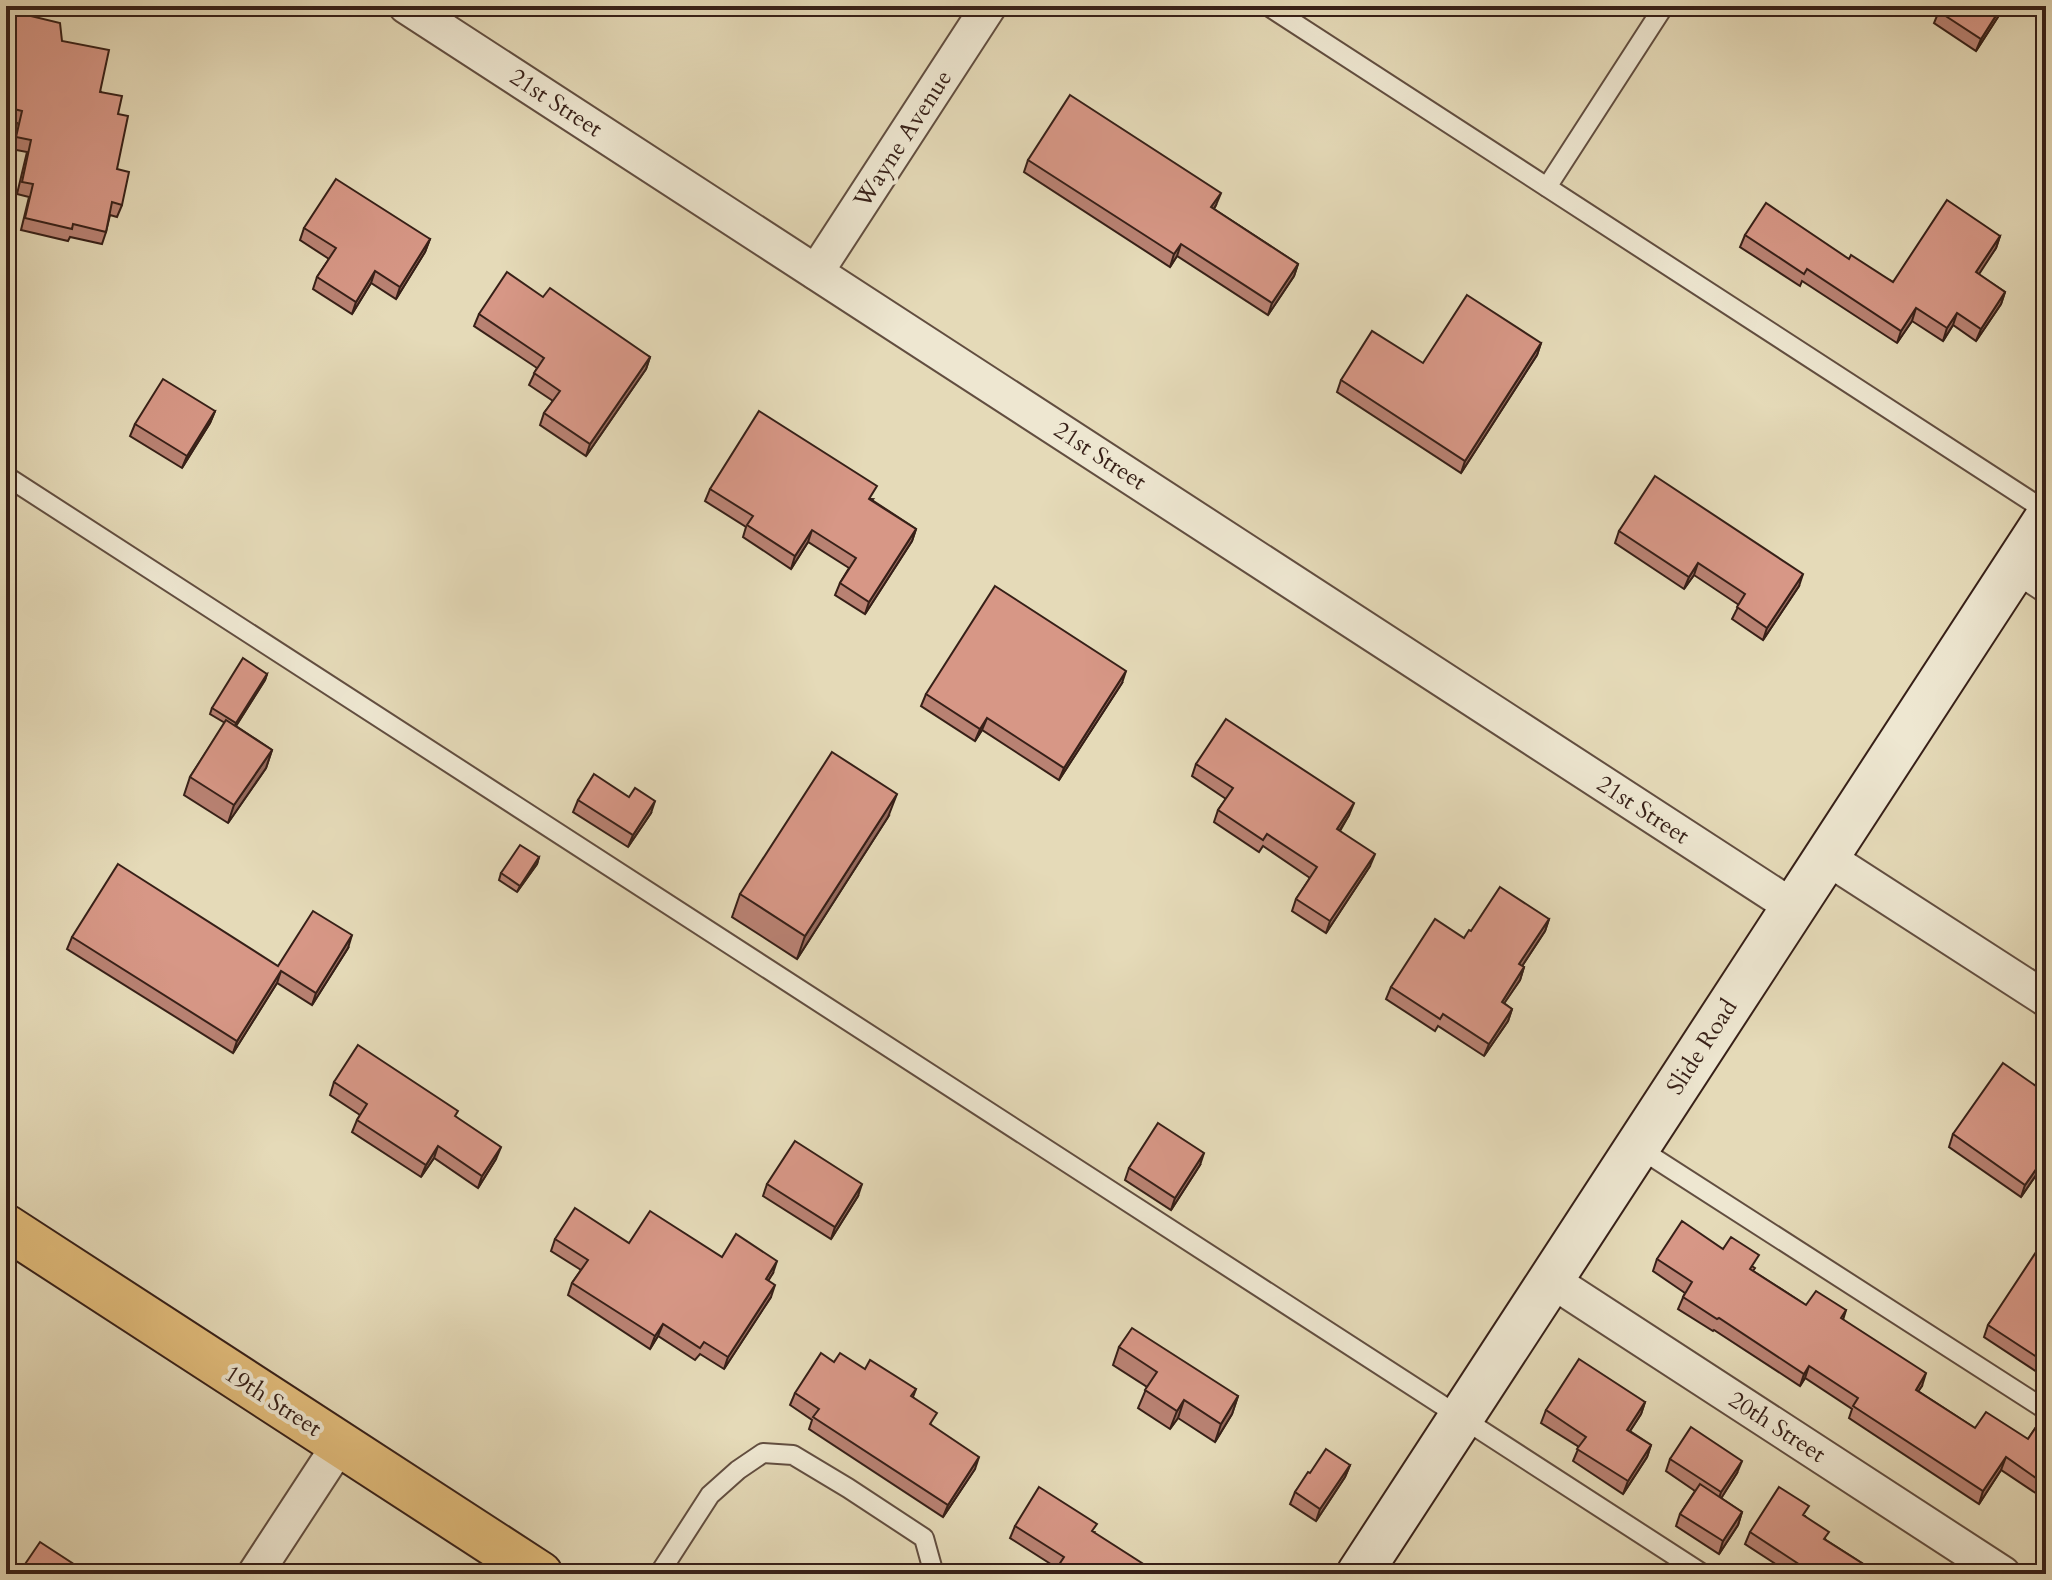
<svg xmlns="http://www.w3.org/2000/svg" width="2052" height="1580" font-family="Cardo,serif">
  <rect width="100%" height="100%" fill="#e5dab8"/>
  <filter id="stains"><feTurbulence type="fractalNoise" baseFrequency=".0025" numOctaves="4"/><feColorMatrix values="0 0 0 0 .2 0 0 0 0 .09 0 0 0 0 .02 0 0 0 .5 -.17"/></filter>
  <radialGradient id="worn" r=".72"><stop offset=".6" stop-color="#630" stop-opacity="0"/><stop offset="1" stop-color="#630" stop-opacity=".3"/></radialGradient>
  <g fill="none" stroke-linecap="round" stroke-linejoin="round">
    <g stroke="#624e40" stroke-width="22">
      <g id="lane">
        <path d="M1268,6L2046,511"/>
        <path d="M1547,187L1664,6"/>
        <path d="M6,476L1703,1574"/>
        <path d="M2012,572L2046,594"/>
        <path d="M1637,1147L2046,1410"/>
        <path d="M659,1574L710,1495L738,1470L763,1453L793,1455L848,1488L924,1538L934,1574"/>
      </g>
    </g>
    <g stroke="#624e40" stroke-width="38">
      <g id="street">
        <path d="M406,6L1793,907"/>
        <path d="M816,272L989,6"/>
        <path d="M1826,857L2046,999"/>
        <path d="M1551,1280L2003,1574"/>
        <path d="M255,1574L340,1444"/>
      </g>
    </g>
    <g stroke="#372018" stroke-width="48">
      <path id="secondary" d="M1359,1574L2046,520"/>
    </g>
    <g stroke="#372018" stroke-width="48">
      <path id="primary" d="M6,1227L540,1574"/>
    </g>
    <use href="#lane" stroke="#eee7d1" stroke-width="18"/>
    <use href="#street" stroke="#eee7d1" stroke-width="34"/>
    <use href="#secondary" stroke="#eee7d1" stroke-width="44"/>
    <use href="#primary" stroke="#e2bd7c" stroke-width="44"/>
  </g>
  <g fill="#b98273" stroke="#372018" stroke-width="2">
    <path d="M1364,6H1379L1375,13Z"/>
    <path d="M1941,6H2005L1976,51L1934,23Z"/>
    <path d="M6,10L62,41L118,114L117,169L122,205L117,217L110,215L106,232L102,244L70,237L68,241L21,230L29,197L17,194L27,152L11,149L17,123L6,120Z"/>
    <path d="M1028,160L1216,205L1214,209L1298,264L1294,276L1268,315L1177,256L1170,267L1024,172Z"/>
    <path d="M304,228L430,239L425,252L396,299L371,283L352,314L313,289L317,277L329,259L300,240Z"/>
    <path d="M1745,235L1849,259L1893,282L2000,236L1996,248L1978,274L2005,292L2001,304L1976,341L1953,325L1943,341L1912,321L1897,343L1802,281L1800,286L1740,247Z"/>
    <path d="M543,297L650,357L646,369L586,456L540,425L544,413L553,401L529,385L537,368L474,326L479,314Z"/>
    <path d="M1541,343L1537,355L1461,473L1337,392L1341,380L1423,363Z"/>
    <path d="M215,411L210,423L182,468L130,436L135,424Z"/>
    <path d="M710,489L873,499L872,500L916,529L912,541L865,614L835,595L840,583L849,568L808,542L791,569L743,537L746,527L705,501Z"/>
    <path d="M1619,531L1799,586L1763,640L1732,619L1739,605L1694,575L1684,589L1615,543Z"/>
    <path d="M267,674L265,680L236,726L272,750L266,768L228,823L184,795L190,777L225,723L210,714L212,708Z"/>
    <path d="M1122,683L1059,780L982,730L975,741L921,706L926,694Z"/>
    <path d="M1196,764L1349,815L1340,831L1370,866L1326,933L1292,911L1296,899L1310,878L1263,846L1259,852L1214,822L1218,810L1226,799L1192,776Z"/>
    <path d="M578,800L651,813L628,847L573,812Z"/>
    <path d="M888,817L797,959L732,917L740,894Z"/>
    <path d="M539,857L537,864L517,892L499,880L501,873Z"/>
    <path d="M1549,919L1545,931L1522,966L1524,967L1520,980L1504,1003L1512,1009L1508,1021L1484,1056L1438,1026L1435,1031L1386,999L1391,987L1464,938L1471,931Z"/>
    <path d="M72,937L278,966L348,948L312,1005L277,983L233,1053L67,949Z"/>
    <path d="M334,1082L456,1117L496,1159L478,1188L434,1158L421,1177L352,1132L357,1120L360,1115L330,1095Z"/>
    <path d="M1953,1134L2045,1152L2043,1165L2021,1197L1949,1147Z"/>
    <path d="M1200,1165L1171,1210L1125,1180L1129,1168Z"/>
    <path d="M767,1184L858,1196L831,1239L763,1196Z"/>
    <path d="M555,1239L629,1243L722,1257L773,1273L768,1280L771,1297L724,1369L700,1354L695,1360L658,1336L650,1349L568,1295L572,1283L581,1270L551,1251Z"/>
    <path d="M2046,1245V1378L1984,1337L1988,1325Z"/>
    <path d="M1723,1249L1755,1268L1753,1271L1806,1305L1846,1310L1843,1320L1922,1386L1918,1391L1975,1428L2028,1439L2046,1412V1500L2001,1470L1979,1504L1849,1418L1852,1409L1805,1378L1800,1386L1714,1330L1713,1331L1678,1309L1685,1293L1653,1271L1657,1259Z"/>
    <path d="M1119,1347L1238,1396L1232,1414L1215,1442L1178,1418L1170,1429L1138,1408L1147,1387L1113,1365Z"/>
    <path d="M865,1369L916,1389L913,1397L932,1426L975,1469L943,1517L809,1429L812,1420L790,1405L795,1393Z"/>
    <path d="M1645,1402L1641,1414L1630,1431L1651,1445L1647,1457L1623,1494L1573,1461L1579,1447L1541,1423L1546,1410Z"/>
    <path d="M1670,1459L1737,1473L1721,1498L1742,1512L1738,1525L1719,1554L1676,1526L1680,1514L1695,1491L1666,1471Z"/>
    <path d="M1350,1465L1345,1477L1316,1521L1290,1504L1295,1492L1310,1473Z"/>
    <path d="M1805,1516L1826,1540L1879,1574H1791L1745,1544L1750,1532Z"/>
    <path d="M1015,1526L1094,1532L1057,1568L1010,1538Z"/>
  </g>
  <g fill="#966a5e" stroke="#372018" stroke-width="2">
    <path d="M2002,6H2005L1976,51L1981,39Z"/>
    <path d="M1221,193L1216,205L1207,220L1211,207Z"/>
    <path d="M2000,236L1996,248L1972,285L1976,272Z"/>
    <path d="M430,239L425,252L396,299L400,287Z"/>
    <path d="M1181,244L1177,256L1170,267L1174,254Z"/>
    <path d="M1298,264L1294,276L1268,315L1272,303Z"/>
    <path d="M375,271L371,283L352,314L356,302Z"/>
    <path d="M2005,292L2001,304L1976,341L1981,329Z"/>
    <path d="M1916,308L1912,321L1897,343L1901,331Z"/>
    <path d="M1957,313L1953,325L1943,341L1947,328Z"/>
    <path d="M1541,343L1537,355L1461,473L1465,461Z"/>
    <path d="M650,357L646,369L586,456L590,444Z"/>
    <path d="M215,411L210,423L182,468L187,456Z"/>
    <path d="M916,529L912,541L865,614L869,602Z"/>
    <path d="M812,530L808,542L791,569L795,556Z"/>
    <path d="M1698,563L1694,575L1684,589L1689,577Z"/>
    <path d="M1803,574L1799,586L1763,640L1767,628Z"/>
    <path d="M1126,671L1122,683L1059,780L1064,768Z"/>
    <path d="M267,674L265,680L234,729L236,723Z"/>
    <path d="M987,718L982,730L975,741L980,729Z"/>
    <path d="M272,750L266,768L228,823L234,805Z"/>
    <path d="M897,794L888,817L797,959L805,936Z"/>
    <path d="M655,801L651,813L628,847L633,835Z"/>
    <path d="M1354,803L1349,815L1333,841L1337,829Z"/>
    <path d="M1375,854L1370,866L1326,933L1330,921Z"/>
    <path d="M539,857L537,864L517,892L520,886Z"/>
    <path d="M1549,919L1545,931L1515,977L1519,964Z"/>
    <path d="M352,935L348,948L312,1005L316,993Z"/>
    <path d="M1524,967L1520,980L1497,1014L1502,1002Z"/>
    <path d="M281,971L277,983L233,1053L237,1041Z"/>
    <path d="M1512,1009L1508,1021L1484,1056L1489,1044Z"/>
    <path d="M438,1146L434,1158L421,1177L426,1165Z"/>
    <path d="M501,1147L496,1159L478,1188L482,1176Z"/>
    <path d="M1204,1153L1200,1165L1171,1210L1175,1198Z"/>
    <path d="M2046,1155L2043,1165L2021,1197L2025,1185Z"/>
    <path d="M862,1184L858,1196L831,1239L835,1227Z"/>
    <path d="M777,1261L773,1273L762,1291L766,1279Z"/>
    <path d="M775,1285L771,1297L724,1369L728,1357Z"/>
    <path d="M663,1324L658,1336L650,1349L655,1336Z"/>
    <path d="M1809,1366L1805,1378L1800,1386L1804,1374Z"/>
    <path d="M1926,1373L1922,1386L1911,1402L1916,1390Z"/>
    <path d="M1238,1396L1232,1414L1215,1442L1221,1424Z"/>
    <path d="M1184,1400L1178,1418L1170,1429L1177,1411Z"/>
    <path d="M1645,1402L1641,1414L1623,1442L1627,1430Z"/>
    <path d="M1651,1445L1647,1457L1623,1494L1628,1481Z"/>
    <path d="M979,1457L975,1469L943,1517L948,1505Z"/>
    <path d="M2006,1457L2001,1470L1979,1504L1983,1491Z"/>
    <path d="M1742,1461L1737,1473L1717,1505L1721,1492Z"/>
    <path d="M1350,1465L1345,1477L1316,1521L1320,1509Z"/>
    <path d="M1742,1512L1738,1525L1719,1554L1723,1541Z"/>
  </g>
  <g fill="#d79786" stroke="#372018" stroke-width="2">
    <path d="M1941,6H2002L1981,39L1938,11Z"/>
    <path d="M6,10L60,23L62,41L109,50L100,92L122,96L118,114L128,116L117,169L129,172L122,205L112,202L106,232L73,224L72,229L25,218L33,184L22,182L31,140L16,137L22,111L6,107Z"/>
    <path d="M1070,95L1221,193L1211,207L1298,264L1272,303L1181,244L1174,254L1028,160Z"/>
    <path d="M336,179L430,239L400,287L375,271L356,302L317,277L336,248L304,228Z"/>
    <path d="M1947,200L2000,236L1976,272L2005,292L1981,329L1957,313L1947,328L1916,308L1901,331L1807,269L1804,274L1745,235L1766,203L1849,259L1851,255L1893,282Z"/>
    <path d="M507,272L543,297L550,288L650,357L590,444L544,413L560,391L534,373L544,358L479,314Z"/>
    <path d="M1467,295L1541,343L1465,461L1341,380L1372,331L1423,363Z"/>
    <path d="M163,379L215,411L187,456L135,424Z"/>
    <path d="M759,411L877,486L869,499L916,529L869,602L840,583L856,558L812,530L795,556L747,525L753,516L710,489Z"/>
    <path d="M1655,476L1803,574L1767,628L1737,607L1745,594L1698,563L1689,577L1619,531Z"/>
    <path d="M995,586L1126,671L1064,768L987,718L980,729L926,694Z"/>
    <path d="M243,658L267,674L236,723L212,708Z"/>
    <path d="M1226,719L1354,803L1337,829L1375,854L1330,921L1296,899L1317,867L1267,834L1263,840L1218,810L1233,788L1196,764Z"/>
    <path d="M226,720L272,750L234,805L190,777Z"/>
    <path d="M832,752L897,794L805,936L740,894Z"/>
    <path d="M594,774L629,797L635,788L655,801L633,835L578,800Z"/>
    <path d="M520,845L539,857L520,886L501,873Z"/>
    <path d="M118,864L278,966L313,911L352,935L316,993L281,971L237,1041L72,937Z"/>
    <path d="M1500,887L1549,919L1519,964L1524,967L1502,1002L1512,1009L1489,1044L1443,1014L1440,1019L1391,987L1435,919L1464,938L1469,930L1471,931Z"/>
    <path d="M358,1045L458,1111L455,1116L501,1147L482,1176L438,1146L426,1165L357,1120L367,1104L334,1082Z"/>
    <path d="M2003,1063L2036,1086L2046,1071V1144L2042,1150L2046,1152V1155L2025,1185L1953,1134Z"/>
    <path d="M1158,1123L1204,1153L1175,1198L1129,1168Z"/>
    <path d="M795,1141L862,1184L835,1227L767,1184Z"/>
    <path d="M575,1208L629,1243L650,1211L722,1257L736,1234L777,1261L766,1279L775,1285L728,1357L704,1342L700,1348L663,1324L655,1336L572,1283L588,1260L555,1239Z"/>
    <path d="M1682,1221L1723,1249L1731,1237L1759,1255L1750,1269L1806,1305L1816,1291L1846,1310L1841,1318L1926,1373L1916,1390L1975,1428L1986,1412L2028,1439L2046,1412V1485L2006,1457L1983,1491L1853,1406L1858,1398L1809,1366L1804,1374L1719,1318L1717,1319L1683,1297L1692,1282L1657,1259Z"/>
    <path d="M2042,1243L2046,1245V1363L1988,1325Z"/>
    <path d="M1132,1328L1238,1396L1221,1424L1184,1400L1177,1411L1145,1390L1157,1372L1119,1347Z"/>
    <path d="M821,1353L834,1362L840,1353L865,1369L870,1360L916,1389L911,1396L937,1413L930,1424L979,1457L948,1505L813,1417L819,1409L795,1393Z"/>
    <path d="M1579,1359L1645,1402L1627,1430L1651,1445L1628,1481L1577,1449L1586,1437L1546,1410Z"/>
    <path d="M1691,1427L1742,1461L1721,1492L1670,1459Z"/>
    <path d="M1326,1449L1350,1465L1320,1509L1295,1492L1308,1472L1310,1473Z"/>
    <path d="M1700,1484L1742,1512L1723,1541L1680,1514Z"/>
    <path d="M1039,1487L1097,1524L1092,1531L1159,1574H1053L1064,1557L1015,1526Z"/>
    <path d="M1779,1487L1809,1506L1803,1515L1829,1532L1824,1539L1879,1574H1814L1750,1532Z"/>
    <path d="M40,1542L89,1574L19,1573Z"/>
  </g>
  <g text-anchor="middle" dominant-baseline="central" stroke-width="8" stroke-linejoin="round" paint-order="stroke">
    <g font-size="24" fill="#372018" stroke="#eee7d1">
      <text transform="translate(556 103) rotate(33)">21st Street</text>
      <text transform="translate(903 139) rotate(-57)">Wayne Avenue</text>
      <text transform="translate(1100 456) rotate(33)">21st Street</text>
      <text transform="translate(1643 810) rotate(33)">21st Street</text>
      <text transform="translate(1702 1047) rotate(-57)">Slide Road</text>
      <text transform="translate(273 1401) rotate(33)">19th Street</text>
      <text transform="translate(1777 1427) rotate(33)">20th Street</text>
    </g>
  </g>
  <rect width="2052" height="1580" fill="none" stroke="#e5dab8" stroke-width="32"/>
  <rect x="8" y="8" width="2036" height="1564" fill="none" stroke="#372018" stroke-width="4"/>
  <rect x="16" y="16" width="2020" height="1548" fill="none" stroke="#372018" stroke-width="2"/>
  <rect width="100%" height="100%" filter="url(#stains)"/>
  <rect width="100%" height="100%" fill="url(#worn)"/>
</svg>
